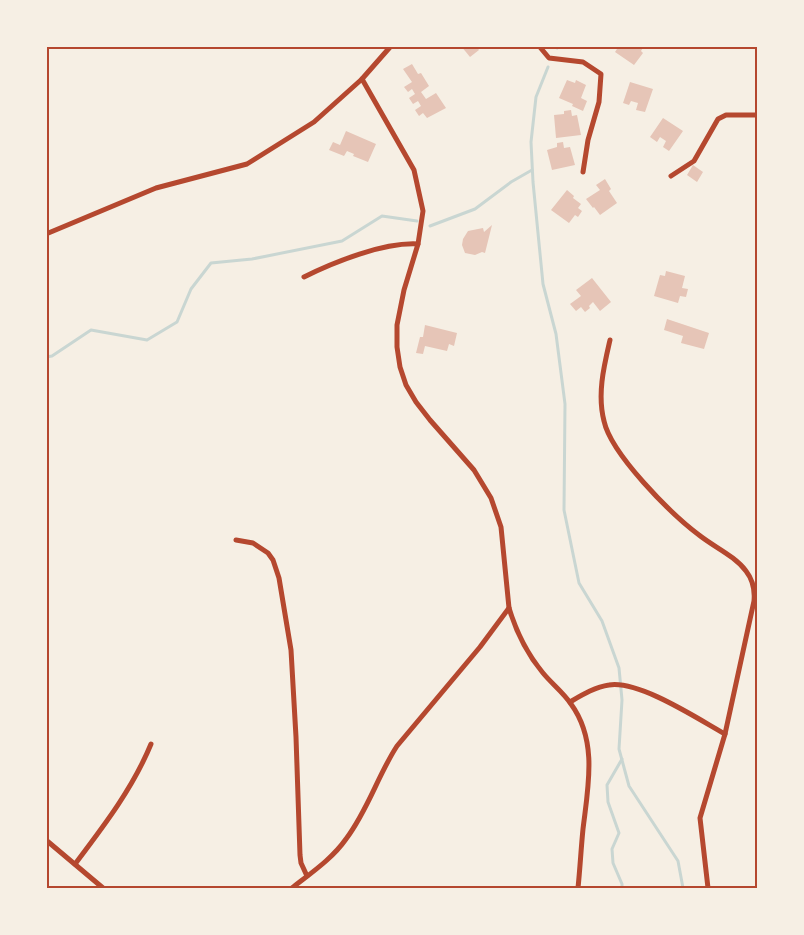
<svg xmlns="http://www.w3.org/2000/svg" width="804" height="935" font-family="'Golos Text',sans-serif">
  <rect width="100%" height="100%" fill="#f6efe4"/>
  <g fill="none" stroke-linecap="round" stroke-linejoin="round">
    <g stroke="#c9d6d2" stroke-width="3">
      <path d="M557,48L558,46"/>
      <path d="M548,67L536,97L531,142L533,182L543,284L556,334L565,404L564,510L579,583L602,621L619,668L622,700L619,749L629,786L678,861L683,888"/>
      <path d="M430,226L475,209L511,182L532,170"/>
      <path d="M46,357L52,356L91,330L147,340L177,322L191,289L211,263L252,259L342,241L382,216L417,221"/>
      <path d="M622,888V884L613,863L612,849L619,833L608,802L607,785L622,759"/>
    </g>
  </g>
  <g fill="#e6c5b7">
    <path d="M461,46H476L479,50L470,57Z"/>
    <path d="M619,46L623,49L624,46H644L641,51L643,53L634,65L615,52Z"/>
    <path d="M412,64L418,74L421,73L429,86L421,92L426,99L436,93L446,108L427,118L423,113L419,116L415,110L421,106L418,101L413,104L409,98L415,94L412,89L408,92L404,87L412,82L403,69Z"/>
    <path d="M567,80L575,83L576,80L586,85L581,98L587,101L583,111L572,106L573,104L559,98Z"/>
    <path d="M630,82L653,89L645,112L636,110L638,103L631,101L629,105L623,103Z"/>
    <path d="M571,110L572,116L577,115L581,135L556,138L554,115L564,114V111Z"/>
    <path d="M663,118L683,131L669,151L663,147L666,141L660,137L657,142L650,137Z"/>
    <path d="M346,131L376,144L368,162L353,156L354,154L347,151L344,156L329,150L333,142L340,145Z"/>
    <path d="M563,142L564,148L570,147L575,165L552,170L547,150L557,147V143Z"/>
    <path d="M693,165L703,172L697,182L687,175Z"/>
    <path d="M605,179L611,189L609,191L617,203L600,215L594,207L593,208L586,199L600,190L596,185Z"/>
    <path d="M567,190L574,196L573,198L581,204L578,208L582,211L578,217L575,215L569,223L551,210Z"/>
    <path d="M492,225L485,253L482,252L475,255L465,253L462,245L463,239L468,231L483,228L484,232Z"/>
    <path d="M666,271L685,276L682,288L688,289L686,297L680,296L678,303L654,296L660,275L665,276Z"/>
    <path d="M592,278L611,302L600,311L593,302L589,306L590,308L585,312L581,307L576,311L570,304L581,296L576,290Z"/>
    <path d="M667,319L709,333L704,349L681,343L683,336L664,330Z"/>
    <path d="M425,325L457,333L454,346L449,344L447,351L425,346L423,354L416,353L420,337H423Z"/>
  </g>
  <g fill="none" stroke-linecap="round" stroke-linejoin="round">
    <g stroke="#b5482f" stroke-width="5">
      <path d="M539,46L549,58L583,62L601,74L599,102L588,140L583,172"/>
      <path d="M362,79L414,170L423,211L418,244L404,290L397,325V347L400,367L406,385L416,402L430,420L474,470L491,498L501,527L509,608C516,631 528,655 543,673C552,684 563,692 571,704C598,741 588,787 583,829C581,849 580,869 578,888"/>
      <path d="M671,176L694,161L718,119L726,115H758"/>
      <path d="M46,234L156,188L247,164L314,122L362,79L391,46"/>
      <path d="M304,277C334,262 384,242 418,244"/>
      <path d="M610,340C604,366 597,394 604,421C611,454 671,514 699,535C714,547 735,556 746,571C753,580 755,590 754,601L725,734L700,818L708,888"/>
      <path d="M236,540L253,543L268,553L273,560L279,578L291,650L296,737L300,855L301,863L307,876"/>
      <path d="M570,702C582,695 595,687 609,685C639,680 698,719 725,734"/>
      <path d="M46,840L103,888"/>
      <path d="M75,864C103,827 133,788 151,744"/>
      <path d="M292,888C311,873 332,859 346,839C368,810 378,775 397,746L480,647L509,608"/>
    </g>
  </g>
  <rect width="804" height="935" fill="none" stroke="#f6efe4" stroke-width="96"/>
  <rect x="48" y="48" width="708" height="839" fill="none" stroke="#b5482f" stroke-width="2"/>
</svg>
